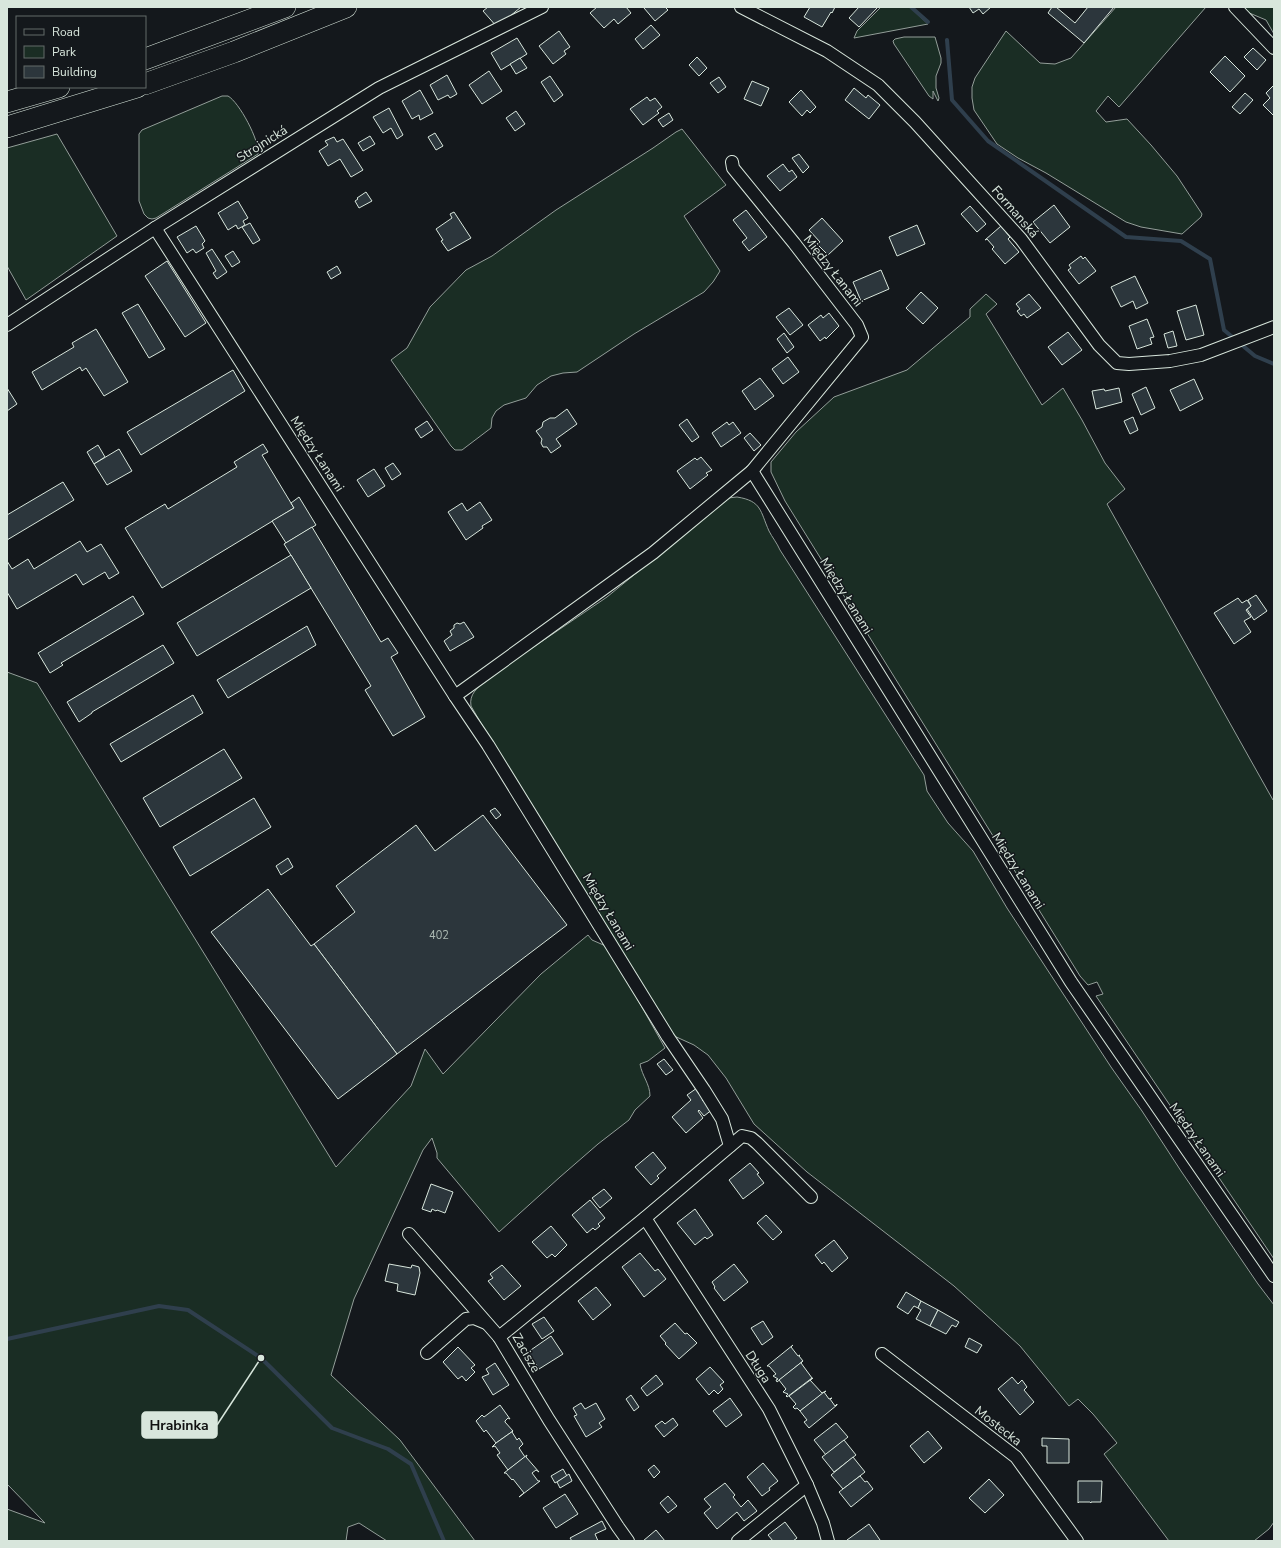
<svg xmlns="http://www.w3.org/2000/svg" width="1281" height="1548" font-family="'Nunito Sans',sans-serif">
  <rect width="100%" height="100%" fill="#14181c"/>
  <g fill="#1a2d24" stroke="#939e99">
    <path d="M881,7H910L928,24L854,38L857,31Z"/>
    <path d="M1116,7H1206L1119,107L1108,96L1096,111L1106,122L1127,119L1151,145L1177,176L1202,214L1201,217L1182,234L1141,227L1126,222L1046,173L1018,158L997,144L974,110L972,98V87L975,78L1006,31L1040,63L1055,64L1071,58Z"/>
    <path d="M1242,7H1274V34L1266,20L1247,12Z"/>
    <path d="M904,37H935L941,58V63L936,76V88L939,98L938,101L933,91V99L929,96L894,44L893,41L895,39Z"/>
    <path d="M222,96C224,96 226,96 228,96C239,102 260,141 258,154L156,218L152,219L148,218L144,214L139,201V134L142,130Z"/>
    <path d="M682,129L726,185L684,216L720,271L713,282L704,292L634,334L577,372L563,373L551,376L537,385L526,398L504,405L496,411L492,418L491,428L462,450H455L451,446L391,360L407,348L430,307L466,270L492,256L556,210L653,148L676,132Z"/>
    <path d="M57,134L117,236L26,300L7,266V148Z"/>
    <path d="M986,294L997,304L986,314L1042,405L1063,388L1082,420L1105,463L1125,489L1107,504L1273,800H1274V1259L1096,996L1103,994L1097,982L1088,985L1080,976L785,501L771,472V462L796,432L834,397L907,370L970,317V309Z"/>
    <path d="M737,497C762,501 760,511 769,531C772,537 777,543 780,550L924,775L927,791L948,823L973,851L1007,908L1111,1067L1142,1111L1181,1171L1258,1284L1274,1305V1522L1269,1529L1254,1541H1169L1104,1454L1117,1443L1093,1414L1078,1399L1069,1406L1020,1346L995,1323L954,1286L807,1172L754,1124L726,1078L708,1055L694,1045L672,1035L578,880L496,749L471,706C469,694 477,689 485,680L607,597L728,498Z"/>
    <path d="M7,672L37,683L336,1167L411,1086L425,1049L443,1074L541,974L588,935L592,940L608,947L665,1048L648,1061L640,1064C642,1076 650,1084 650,1096L635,1110L629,1120L598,1144L560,1177L499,1232L437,1158V1153L432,1138L423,1150L354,1299L331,1375L400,1440L475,1541H387L359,1523L348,1527L346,1541H7V1509L45,1523L7,1484Z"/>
  </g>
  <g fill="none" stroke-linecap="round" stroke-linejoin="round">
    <g stroke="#2f3f4d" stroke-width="4">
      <path d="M911,7L928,22"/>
      <path d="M947,40L952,100L988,141L1126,237L1181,241L1210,259L1224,330L1255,356L1274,364"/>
      <path d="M7,1339L159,1306L188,1310L261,1358L332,1428L388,1449L411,1464L444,1541"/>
    </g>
  </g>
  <g fill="#2c363c" stroke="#d8e6dc">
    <path d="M488,7H521L497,27L483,11Z"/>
    <path d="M597,7H626L631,13L618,24L614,19L604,28L590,13Z"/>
    <path d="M645,7H665L668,10L655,21L644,8Z"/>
    <path d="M810,7H835L832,13L831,12L822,27L804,17Z"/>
    <path d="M859,7H878L859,27L849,18Z"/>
    <path d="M969,7H991L983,14L979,9L973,13Z"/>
    <path d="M1052,7H1056L1075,23L1088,7H1114L1084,43L1048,13Z"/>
    <path d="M651,25L660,35L643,49L635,39Z"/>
    <path d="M559,31L570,47L564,51L566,54L553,64L539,46Z"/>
    <path d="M517,38L527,54L501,70L491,53Z"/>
    <path d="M1253,48L1266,60L1257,70L1244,57Z"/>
    <path d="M1225,56L1245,76L1230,92L1210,72Z"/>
    <path d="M697,57L707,68L699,76L689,65Z"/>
    <path d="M520,58L527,68L516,74L510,64Z"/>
    <path d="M489,71L502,91L482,104L469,85Z"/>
    <path d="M447,75L457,94L450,98L448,95L438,100L430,85Z"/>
    <path d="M550,76L563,95L554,102L541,82Z"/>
    <path d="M719,77L726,87L718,93L710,83Z"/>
    <path d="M752,81L769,88L761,106L744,99Z"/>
    <path d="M1273,86L1274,87V116L1263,105L1270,98L1266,93Z"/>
    <path d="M854,88L866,98L868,95L880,105L869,119L845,100Z"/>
    <path d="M420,90L433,113L420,120L419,115L412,119L402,101Z"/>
    <path d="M801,90L816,107L810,113L807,110L802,116L789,102Z"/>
    <path d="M1245,93L1253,100L1240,114L1232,107Z"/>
    <path d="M647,97L650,101L655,98L662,107L657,111L659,113L643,125L630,109Z"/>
    <path d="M389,108L403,135L397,139L391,128L383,133L373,117Z"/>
    <path d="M516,111L525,124L515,131L506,118Z"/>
    <path d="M669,113L673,120L663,127L658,120Z"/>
    <path d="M435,133L443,146L436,150L428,137Z"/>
    <path d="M370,136L375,144L363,151L358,143Z"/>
    <path d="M334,137L337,142L343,139L363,170L351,177L340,159L328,166L319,151L328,145L325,141Z"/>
    <path d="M799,154L809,167L803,173L792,158Z"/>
    <path d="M783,164L789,172L792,170L797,177L780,191L767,176Z"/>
    <path d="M366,192L372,201L359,208L355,201L358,199L357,198Z"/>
    <path d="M238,201L248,218L243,221L245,225L238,229L236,225L228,230L218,213Z"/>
    <path d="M1054,205L1070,227L1050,243L1033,222Z"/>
    <path d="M970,206L986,224L977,232L961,214Z"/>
    <path d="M746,210L767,237L749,251L742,242L747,238L733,220Z"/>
    <path d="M454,212L471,238L448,251L441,241L443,240L436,229L452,218L450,214Z"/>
    <path d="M822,218L843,241L828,255L817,244L820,242L809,230Z"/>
    <path d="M250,223L260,240L253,244L242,227Z"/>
    <path d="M917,225L925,244L897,256L889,237Z"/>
    <path d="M196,226L205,241L202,244L204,248L196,253L193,249L187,253L177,237Z"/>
    <path d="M1001,226L1010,237L1008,239L1019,252L1005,264L992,249L994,247L987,239L985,240Z"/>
    <path d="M212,249L227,272L217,279L213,273L216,271L206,253Z"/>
    <path d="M233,251L240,262L232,267L225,256Z"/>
    <path d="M1081,256L1083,259L1085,257L1096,271L1079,284L1068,270L1071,268L1069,265Z"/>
    <path d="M167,261L206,323L185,337L145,276Z"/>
    <path d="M337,266L341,273L331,279L327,272Z"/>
    <path d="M881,270L889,289L861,301L853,282Z"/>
    <path d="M1135,276L1148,303L1136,309L1133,301L1121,307L1111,287Z"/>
    <path d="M921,292L938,308L923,324L906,308Z"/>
    <path d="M1029,294L1041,308L1027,318L1024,314L1021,316L1017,311L1020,309L1016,304Z"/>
    <path d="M138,304L165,349L149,358L122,313Z"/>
    <path d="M1196,305L1204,335L1186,340L1177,311Z"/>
    <path d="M789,308L803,325L790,335L776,317Z"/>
    <path d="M829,313L839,326L826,339L825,337L820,341L808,325L821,315L823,318Z"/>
    <path d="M1147,319L1154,337L1150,338L1152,344L1137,349L1129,326Z"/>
    <path d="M96,329L128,382L104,396L86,368L82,371L80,367L42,390L32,372L74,347L72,343Z"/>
    <path d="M1173,331L1177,346L1168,348L1164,334Z"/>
    <path d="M1068,332L1082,350L1062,365L1048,347Z"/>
    <path d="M784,333L794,347L787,353L777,339Z"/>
    <path d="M788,357L799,372L783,384L772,369Z"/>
    <path d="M233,370L245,391L141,455L127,432Z"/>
    <path d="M760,378L774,396L755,410L742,391Z"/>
    <path d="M1194,379L1203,399L1180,411L1170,390Z"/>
    <path d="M1146,387L1155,408L1141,415L1132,394Z"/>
    <path d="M7,388L17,404L7,411Z"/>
    <path d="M1119,388L1122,402L1096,409L1092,391L1104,389L1105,391Z"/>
    <path d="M567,409L577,424L556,439L561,446L551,453L547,447H543L541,443L542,439L536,431L542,427L543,422L550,418H555Z"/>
    <path d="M1133,417L1138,430L1130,434L1124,421Z"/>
    <path d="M687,419L699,437L692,442L679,425Z"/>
    <path d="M427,421L433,430L421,438L415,429Z"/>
    <path d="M727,422L729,425L733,422L741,433L721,447L712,433Z"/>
    <path d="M750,433L761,445L754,451L744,438Z"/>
    <path d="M263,444L268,452L262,455L294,508L162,588L125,528L165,504L168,509L237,467L234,462Z"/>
    <path d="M98,445L105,457L94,464L87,452Z"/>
    <path d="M119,449L132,471L107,485L94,464Z"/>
    <path d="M701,457L712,470L706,473L708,475L690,489L677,471L695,458L697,460Z"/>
    <path d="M393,463L401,474L392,480L385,468Z"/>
    <path d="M374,469L385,486L368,497L357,480Z"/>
    <path d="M63,482L74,500L7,540V515Z"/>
    <path d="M299,497L316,525L286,543L272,521L294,508L291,503Z"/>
    <path d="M480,502L492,520L482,526L483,528L466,540L448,512L462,503L467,511Z"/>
    <path d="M312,527L381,642L388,638L398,653L391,657L425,717L393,736L365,690L371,686L284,544Z"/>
    <path d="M80,541L87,552L101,544L119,573L109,579L105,572L83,585L76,574L17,609L7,592V561L12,569L28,559L34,569Z"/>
    <path d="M291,555L311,588L197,656L177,623Z"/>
    <path d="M1256,595L1267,611L1254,620L1247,609L1251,606L1248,600Z"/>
    <path d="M133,596L144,614L61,663L63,665L50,673L38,653Z"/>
    <path d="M1238,598L1242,603L1247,600L1251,606L1246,610L1251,617L1244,621L1251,632L1234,644L1214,613Z"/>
    <path d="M464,622L474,637L450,651L444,641L452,635L450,631L454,628V625L457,623L460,624Z"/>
    <path d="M307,626L316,645L228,698L217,680Z"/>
    <path d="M163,645L174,663L92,712V713L79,722L67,702Z"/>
    <path d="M193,695L203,713L121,762L110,744Z"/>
    <path d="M224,749L242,778L160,827L143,798Z"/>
    <path d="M254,798L271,827L190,876L173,847Z"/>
    <path d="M495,808L501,815L496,819L490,811Z"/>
    <path d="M483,815L567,925L397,1054L314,944L355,912L336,886L416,825L435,851Z"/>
    <path d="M288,858L293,867L281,875L276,866Z"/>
    <path d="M268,889L311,946L314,944L397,1054L338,1099L211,932Z"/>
    <path d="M664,1059L673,1070L666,1075L657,1064Z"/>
    <path d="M697,1088L704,1098L702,1100L705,1103L707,1102L713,1109L704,1116L699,1110L698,1111L703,1118L686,1133L672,1117L691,1100L687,1095Z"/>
    <path d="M653,1152L666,1168L657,1176L659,1178L651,1185L635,1167Z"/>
    <path d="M750,1163L759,1173L757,1174L764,1183L743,1199L729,1180Z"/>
    <path d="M431,1184L453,1192L445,1213L437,1210L436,1211L432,1209L431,1212L422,1209Z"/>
    <path d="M604,1189L612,1198L600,1208L592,1198Z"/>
    <path d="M590,1200L605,1218L598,1224L600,1226L595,1230L593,1228L587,1233L572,1215Z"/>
    <path d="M695,1209L713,1235L707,1239L705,1237L695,1245L677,1223Z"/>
    <path d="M766,1215L782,1232L773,1240L757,1223Z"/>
    <path d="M551,1226L567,1245L555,1257L552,1254L547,1258L532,1242Z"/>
    <path d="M834,1240L848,1258L832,1272L824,1262L822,1264L815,1255Z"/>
    <path d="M640,1253L655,1271L658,1269L666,1279L644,1297L622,1267Z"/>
    <path d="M389,1264L411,1268L412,1265L419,1267L420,1273L415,1295L397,1291L398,1284L385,1281Z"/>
    <path d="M734,1264L748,1282L724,1301L714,1288L715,1287L712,1282Z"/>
    <path d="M502,1265L521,1286L504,1300L488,1281L493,1278L490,1274Z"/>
    <path d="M596,1287L611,1305L593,1320L578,1301Z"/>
    <path d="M906,1292L921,1301L918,1308L914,1306L908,1314L897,1307Z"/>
    <path d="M921,1301L938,1310L930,1326L916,1319L921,1310L918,1308Z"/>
    <path d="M938,1310L959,1322L956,1327L952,1325L946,1334L930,1326Z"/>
    <path d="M544,1317L554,1331L542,1339L532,1324Z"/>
    <path d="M763,1321L773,1337L762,1345L751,1328Z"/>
    <path d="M675,1323L685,1334L687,1333L697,1343L679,1359L665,1344L666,1343L660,1336Z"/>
    <path d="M551,1336L563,1354L539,1369L528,1352Z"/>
    <path d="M969,1338L982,1345L977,1353L965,1347Z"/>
    <path d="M793,1345L791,1347L798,1356L800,1355L799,1356L803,1361L777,1382L776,1380L778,1379L773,1376L776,1374L769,1366H767Z"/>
    <path d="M458,1347L475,1365L471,1368L475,1372L466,1381L462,1376L458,1379L443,1362Z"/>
    <path d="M803,1361L801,1363L812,1378L787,1397L786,1396L788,1394L783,1392L786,1389L779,1380Z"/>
    <path d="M495,1363L509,1385L493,1395L482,1377L489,1374L486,1369Z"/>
    <path d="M710,1367L724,1382L720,1385L723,1389L718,1394L714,1390L709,1395L696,1379Z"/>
    <path d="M656,1375L663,1384L647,1396L641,1388Z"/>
    <path d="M1012,1377L1018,1384L1022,1380L1027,1387L1024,1390L1034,1402L1020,1415L998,1389Z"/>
    <path d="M813,1378L810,1380L822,1393L826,1391L800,1411L797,1408L795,1409L793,1407L796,1404L789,1396Z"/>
    <path d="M824,1392L829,1399L832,1398L830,1399L835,1406L837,1404V1405L809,1428L804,1422L807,1420L800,1411Z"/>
    <path d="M631,1395L639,1407L634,1411L626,1399Z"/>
    <path d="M730,1398L742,1415L726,1427L713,1411Z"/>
    <path d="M581,1403L585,1409L596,1403L605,1419L599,1423L602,1427L586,1437L574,1416L577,1415L573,1408Z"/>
    <path d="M500,1405L510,1419L508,1418L505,1421V1422L513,1431L496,1443L486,1430L484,1432L476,1421L482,1415L484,1417Z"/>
    <path d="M673,1418L678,1425L664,1437L655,1426L662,1421L665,1424Z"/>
    <path d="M836,1423L848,1437L826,1455L814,1440Z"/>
    <path d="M513,1431L512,1432L517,1440L519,1438L523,1444L519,1448L525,1457L508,1470L497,1455L500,1453L495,1446L492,1447L496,1443Z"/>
    <path d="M928,1431L942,1448L924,1463L910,1446Z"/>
    <path d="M1042,1438L1069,1439V1463H1047V1446H1042Z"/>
    <path d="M844,1440L856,1455L834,1472L822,1457Z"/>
    <path d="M527,1455L526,1457L539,1472L536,1470L532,1473L538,1481H540L519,1497L524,1493L513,1479L512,1480L506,1473H504Z"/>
    <path d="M853,1457L865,1472L843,1489L831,1475Z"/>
    <path d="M763,1463L778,1481L769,1488L770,1490L762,1496L747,1477Z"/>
    <path d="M654,1465L660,1472L654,1478L648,1470Z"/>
    <path d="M563,1469L567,1476L555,1483L551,1476Z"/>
    <path d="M569,1474L572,1481L560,1488L557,1482Z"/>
    <path d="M860,1476L865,1482L867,1481L873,1489L851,1507L839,1492Z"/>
    <path d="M989,1479L1004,1495L985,1513L969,1498Z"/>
    <path d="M1078,1481H1102L1101,1502H1091V1503L1090,1502H1079L1078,1503Z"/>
    <path d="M725,1483L735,1495L733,1497L741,1507L748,1500L757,1511L744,1521L737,1512L717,1529L704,1513L711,1507L704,1499Z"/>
    <path d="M565,1494L578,1514L556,1528L543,1508Z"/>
    <path d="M668,1496L677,1506L668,1513L660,1503Z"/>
    <path d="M602,1521L606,1529L595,1534L598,1541H572L570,1538Z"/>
    <path d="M785,1522L797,1538L793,1541H773L768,1535Z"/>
    <path d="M869,1524L880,1540L878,1541H848L847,1540Z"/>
    <path d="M656,1530L665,1541H643Z"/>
  </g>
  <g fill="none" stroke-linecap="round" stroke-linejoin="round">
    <g stroke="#d8e6dc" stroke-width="14">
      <g id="minor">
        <path d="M741,7L827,51L878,85L915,122L1021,239L1099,345L1117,363L1129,364L1170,361L1201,355L1274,327"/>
        <path d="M1235,7L1274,48"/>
        <path d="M155,228L455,696L488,745L668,1037L704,1090L722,1119L730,1146"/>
        <path d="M7,325L155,228L379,88L542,7"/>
        <path d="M752,471L1071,982L1274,1276"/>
        <path d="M455,696L653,553L752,471L862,337L857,325L794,243L733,168L732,162"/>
        <path d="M645,1218L769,1409L807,1485L823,1523L828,1541"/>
        <path d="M409,1234L499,1337L549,1420L618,1527L628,1541"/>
        <path d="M499,1337L645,1218L742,1136L751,1138L757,1143L811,1197"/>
        <path d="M427,1353L466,1319L474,1318L486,1323"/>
        <path d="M882,1354L1016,1457L1077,1541"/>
        <path d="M738,1541L807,1485"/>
      </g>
    </g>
    <g stroke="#d8e6dc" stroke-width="22">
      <g id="trunk">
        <path d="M145,59L285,7"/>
        <path d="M145,84L234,52L346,7"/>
        <path d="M7,102L59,87"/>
        <path d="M7,127L137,87"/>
      </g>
    </g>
    <use href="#minor" stroke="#14181c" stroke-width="12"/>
    <use href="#trunk" stroke="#14181c" stroke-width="21"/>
  </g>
  <g text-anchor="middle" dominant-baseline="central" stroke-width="3" stroke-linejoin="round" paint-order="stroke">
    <g font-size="11" fill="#adbab4">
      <text x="439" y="935">402</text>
    </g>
    <g font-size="13" fill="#d8e6dc" stroke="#14181c">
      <text transform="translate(262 144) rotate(-32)">Strojnická</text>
      <text transform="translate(1015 212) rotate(49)">Formanská</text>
      <text transform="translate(833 271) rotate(52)">Między Łanami</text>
      <text transform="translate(317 454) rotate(57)">Między Łanami</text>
      <text transform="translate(846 596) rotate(58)">Między Łanami</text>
      <text transform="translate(1018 871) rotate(58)">Między Łanami</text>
      <text transform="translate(608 912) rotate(59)">Między Łanami</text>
      <text transform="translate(1197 1140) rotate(55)">Między Łanami</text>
      <text transform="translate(526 1353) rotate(60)">Zacisze</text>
      <text transform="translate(758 1367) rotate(57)">Długa</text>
      <text transform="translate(998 1426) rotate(38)">Mostecka</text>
    </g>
  </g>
  <path fill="none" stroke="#d8e6dc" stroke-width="1.5" d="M261 1358L217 1425"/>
  <circle fill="#d8e6dc" stroke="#14181c" stroke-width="1.5" cx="261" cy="1358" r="4"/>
  <rect fill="#d8e6dc" stroke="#d8e6dc" stroke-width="1.5" x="142" y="1412" width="75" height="26" rx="4"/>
  <g font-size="14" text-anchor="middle" font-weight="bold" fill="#111">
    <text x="179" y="1430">Hrabinka</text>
  </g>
  <rect width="1281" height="1548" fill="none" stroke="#d8e6dc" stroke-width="16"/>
  <rect x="16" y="16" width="130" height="72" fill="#14181c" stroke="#626a69"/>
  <rect x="24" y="29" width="20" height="6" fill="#14181c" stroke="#626a69"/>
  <text x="52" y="36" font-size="12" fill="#d8e6dc">Road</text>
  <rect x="24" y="46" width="20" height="12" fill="#1a2d24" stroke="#626a69"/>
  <text x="52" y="56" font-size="12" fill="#d8e6dc">Park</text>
  <rect x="24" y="66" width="20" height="12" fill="#2c363c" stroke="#626a69"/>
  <text x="52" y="76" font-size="12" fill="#d8e6dc">Building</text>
</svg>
